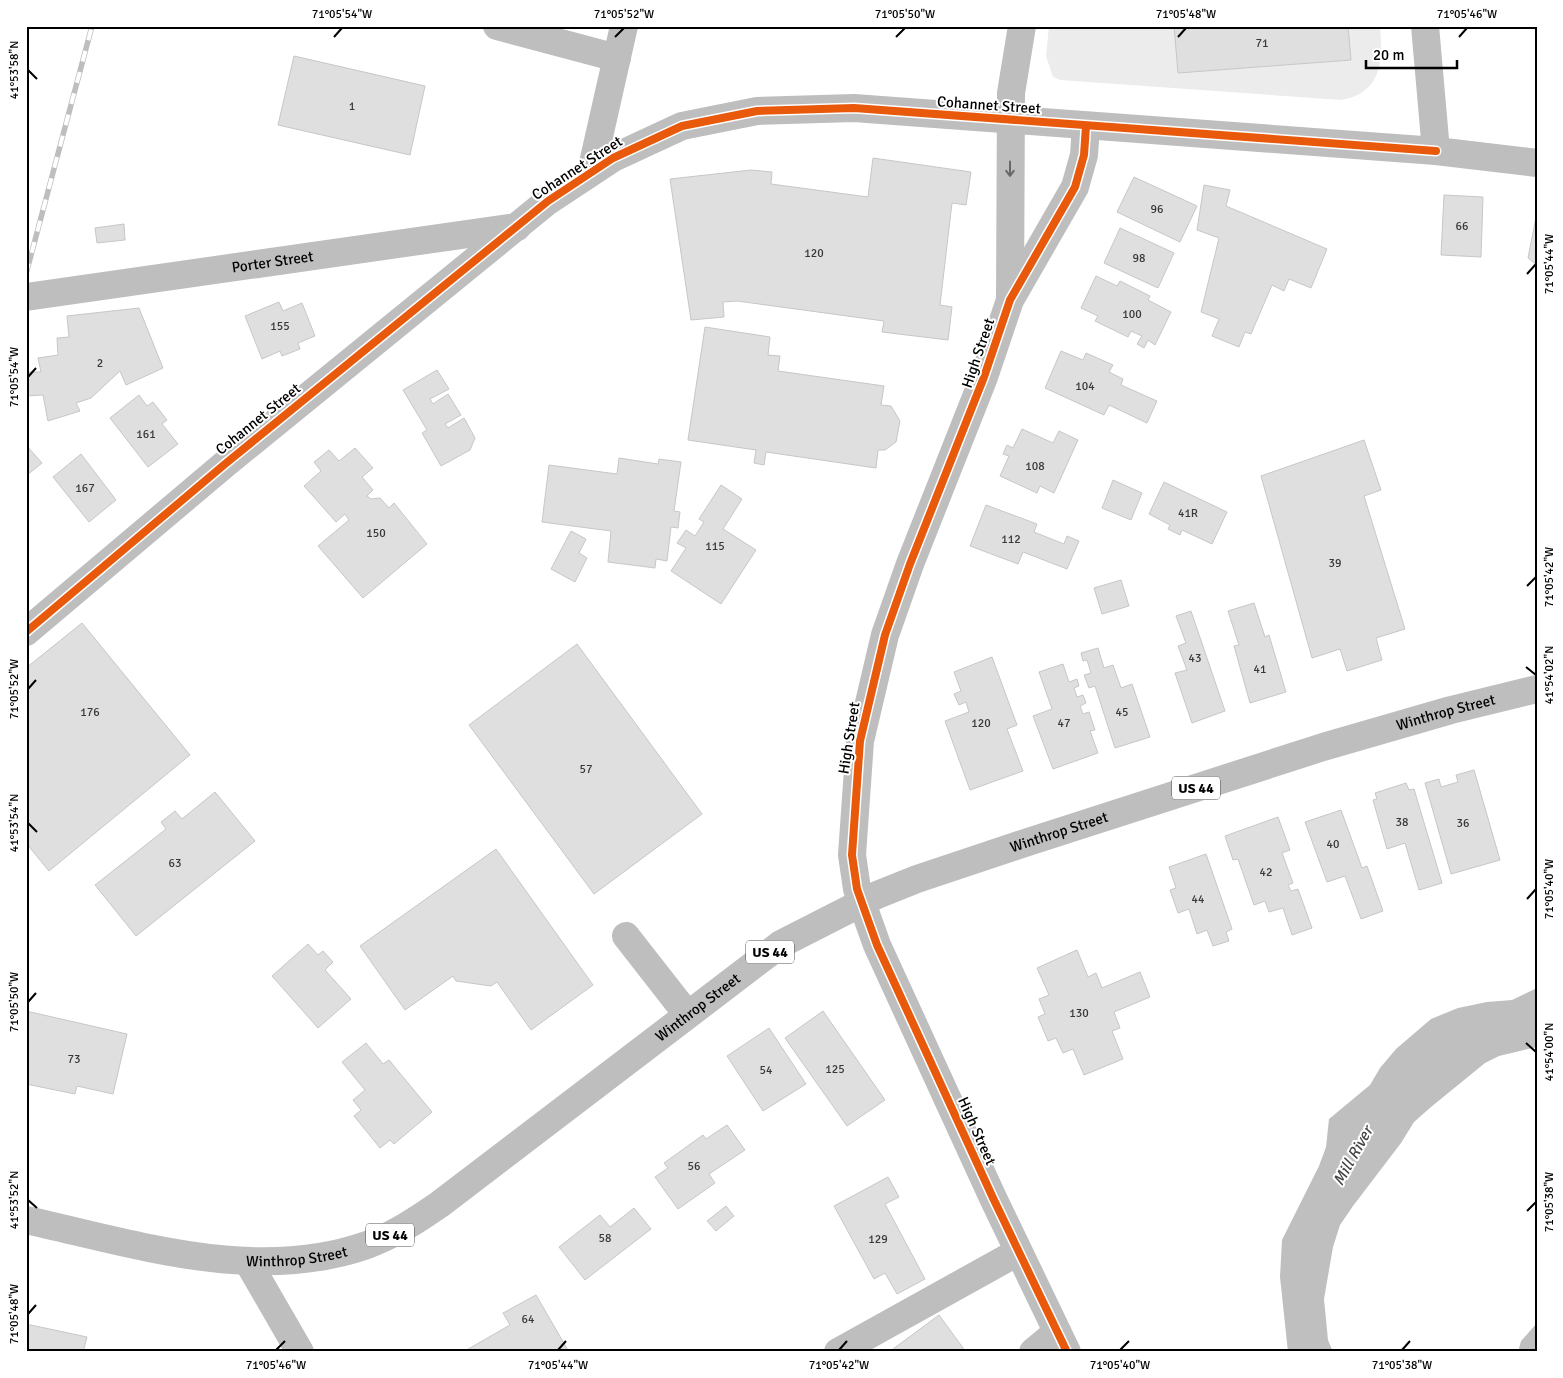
<svg xmlns="http://www.w3.org/2000/svg" width="1563" height="1378" font-family="Signika,sans-serif">
  <rect width="100%" height="100%" fill="#fff"/>
  <path fill="#ececec" d="M1049,26H1380C1383,61 1382,93 1341,100L1060,80L1053,77L1046,56Z"/>
  <g fill="#bfbfbf">
    <path d="M1537,988V1047L1499,1056L1485,1063L1431,1107L1414,1122L1401,1143L1353,1206L1340,1225L1333,1247L1324,1299L1328,1340L1333,1352H1288L1280,1277L1282,1240L1319,1166L1326,1147L1329,1119L1370,1085L1380,1068L1396,1049L1431,1019L1458,1008L1487,1002L1512,1000Z"/>
    <path d="M1537,1323V1352H1518L1521,1341Z"/>
  </g>
  <g fill="#dfdfdf" stroke="#c7c7c7">
    <path d="M1174,26H1348L1351,60L1178,73Z"/>
    <path d="M294,56L425,86L410,155L278,125Z"/>
    <path d="M873,158L971,172L966,205L952,203L940,305L952,307L948,340L882,332L884,321L737,301L723,302L724,317L691,320L670,179L751,170L772,172L771,184L868,197Z"/>
    <path d="M1134,177L1197,206L1180,242L1117,212Z"/>
    <path d="M1204,185L1230,190L1226,206L1327,249L1311,288L1289,279L1284,291L1272,285L1251,334L1245,332L1239,347L1212,336L1219,319L1201,312L1219,238L1197,230Z"/>
    <path d="M1444,195L1483,197L1481,257L1441,255Z"/>
    <path d="M1537,212V265L1528,258Z"/>
    <path d="M124,224L125,240L97,243L95,228Z"/>
    <path d="M1120,228L1174,253L1158,288L1104,263Z"/>
    <path d="M1096,276L1117,286L1120,281L1150,296L1148,300L1171,312L1155,345L1148,340L1144,348L1137,344L1142,336L1131,331L1128,337L1095,321L1098,316L1081,308Z"/>
    <path d="M279,302L283,311L302,303L315,336L298,343L300,349L282,356L280,351L262,359L245,316Z"/>
    <path d="M139,308L163,368L126,385L120,371L91,398L76,403L80,411L48,421L43,395L26,396V372H41L38,358L58,355L57,338L69,337L67,316Z"/>
    <path d="M705,327L770,337L768,355L780,356L778,371L884,386L881,405L891,406L900,421L896,442L885,450H878L876,468L766,452L764,465L754,463L756,450L688,440Z"/>
    <path d="M1061,351L1083,360L1086,353L1113,365L1109,372L1123,379L1121,385L1157,401L1147,423L1109,405L1104,415L1045,388Z"/>
    <path d="M437,370L449,389L430,399L433,404L448,394L461,415L445,424L448,428L464,418L475,438L470,450L441,466L422,433L427,430L403,390Z"/>
    <path d="M139,395L147,406L153,402L167,420L162,424L178,444L148,467L110,418Z"/>
    <path d="M1022,429L1053,443L1059,431L1078,440L1054,493L1040,486L1037,493L1000,476L1009,456L1003,454L1007,445L1013,448Z"/>
    <path d="M1364,440L1381,490L1364,496L1405,629L1376,638L1382,660L1347,671L1340,649L1312,658L1261,476Z"/>
    <path d="M26,445L42,463L26,476Z"/>
    <path d="M355,448L373,468L362,477L373,490L367,496L371,499L380,498L389,508L394,503L427,544L363,598L318,546L349,520L345,514L336,522L304,486L321,471L314,462L329,450L339,461Z"/>
    <path d="M81,454L116,500L89,522L53,477Z"/>
    <path d="M619,458L658,464L659,459L681,462L674,511L680,512L678,528L671,527L667,561L656,559L655,568L608,562L611,531L542,522L549,465L617,474Z"/>
    <path d="M1113,480L1142,493L1131,520L1102,508Z"/>
    <path d="M1164,482L1227,512L1212,544L1182,530L1180,535L1168,529L1170,525L1149,514Z"/>
    <path d="M721,485L742,499L723,529L756,550L721,604L671,571L686,548L677,543L686,530L695,536L704,522L699,519Z"/>
    <path d="M986,505L1037,524L1034,532L1064,544L1067,536L1079,541L1067,569L1023,552L1018,564L970,546Z"/>
    <path d="M571,531L586,539L579,553L587,558L575,582L551,569Z"/>
    <path d="M1121,580L1129,606L1102,614L1094,588Z"/>
    <path d="M1254,603L1265,637L1269,635L1286,692L1250,703L1234,646L1239,645L1228,611Z"/>
    <path d="M1191,611L1225,711L1192,723L1175,673L1187,670L1178,646L1186,643L1176,616Z"/>
    <path d="M82,623L190,755L49,871L26,843V668Z"/>
    <path d="M577,644L702,814L594,894L469,725Z"/>
    <path d="M1098,648L1104,668L1113,665L1121,688L1132,684L1150,737L1115,748L1095,686L1089,688L1084,675L1091,673L1087,660L1083,661L1081,653Z"/>
    <path d="M992,657L1017,725L1007,729L1023,771L970,790L945,721L969,712L966,702L959,705L954,694L961,691L954,672Z"/>
    <path d="M1063,664L1069,682L1077,679L1079,686L1074,688L1077,697L1083,695L1086,703L1080,706L1083,714L1089,712L1095,730L1090,731L1098,753L1053,769L1033,716L1052,709L1039,672Z"/>
    <path d="M1474,770L1500,860L1451,874L1425,783L1439,779L1441,787L1458,782L1456,775Z"/>
    <path d="M1406,783L1409,790L1414,789L1442,883L1419,890L1405,843L1387,849L1373,800L1377,799L1375,793Z"/>
    <path d="M215,792L255,841L136,936L95,885L166,829L161,822L175,811L182,819Z"/>
    <path d="M1341,810L1362,868L1367,866L1383,911L1361,919L1345,876L1327,882L1305,822Z"/>
    <path d="M1278,817L1290,850L1282,853L1293,883L1288,885L1291,891L1298,889L1312,928L1292,935L1283,908L1269,912L1265,901L1254,905L1238,859L1233,860L1225,836Z"/>
    <path d="M496,849L593,985L531,1030L497,982L491,986L456,981L453,976L405,1010L360,946Z"/>
    <path d="M1206,854L1232,929L1226,932L1229,941L1213,946L1207,930L1197,934L1189,909L1178,913L1170,890L1176,888L1169,867Z"/>
    <path d="M308,944L318,955L323,951L333,962L325,970L351,999L318,1028L272,976Z"/>
    <path d="M1077,950L1088,977L1096,973L1102,988L1140,972L1150,997L1114,1012L1120,1028L1112,1031L1123,1059L1084,1075L1073,1049L1063,1053L1056,1038L1048,1041L1038,1017L1045,1014L1039,999L1049,995L1037,968Z"/>
    <path d="M26,1011L127,1034L113,1094L77,1086L75,1094L26,1084Z"/>
    <path d="M823,1011L885,1100L847,1126L785,1038Z"/>
    <path d="M769,1028L806,1084L763,1111L727,1056Z"/>
    <path d="M366,1043L383,1064L389,1060L432,1112L394,1144L390,1140L380,1148L354,1116L361,1110L353,1100L365,1090L342,1062Z"/>
    <path d="M727,1125L745,1150L709,1174L715,1183L678,1209L655,1177L668,1168L664,1163L703,1135L706,1139Z"/>
    <path d="M888,1177L899,1197L885,1204L925,1279L897,1294L885,1273L874,1279L834,1206Z"/>
    <path d="M726,1206L734,1216L716,1231L707,1221Z"/>
    <path d="M634,1208L651,1229L585,1280L559,1247L600,1215L610,1227Z"/>
    <path d="M536,1295L569,1352H463L510,1325L503,1313Z"/>
    <path d="M939,1315L966,1352H889Z"/>
    <path d="M26,1324L87,1337L83,1352H26Z"/>
  </g>
  <g fill="none" stroke-linecap="round" stroke-linejoin="round">
    <g stroke="#bebebe" stroke-width="28">
      <path d="M497,26L617,58"/>
      <path d="M591,172L624,26"/>
      <path id="s1" d="M26,297L517,227"/>
      <path d="M1010,299L1011,93L1022,26"/>
      <path d="M26,632L225,464L548,201L613,158L682,126L757,111L854,108L1436,151"/>
      <path d="M626,936L687,1014"/>
      <path d="M248,1262L300,1352"/>
      <path d="M838,1352L1018,1252"/>
      <path d="M1033,1352L1057,1332"/>
      <path d="M1067,1352L993,1198L877,945L857,889L852,855L860,741L885,635L910,564L984,377L1010,300L1075,187L1084,155L1086,126"/>
    </g>
    <path stroke="#bebebe" stroke-width="28" d="M1425,26L1436,151L1537,163"/>
    <path stroke="#bebebe" stroke-width="28" id="s2" d="M26,1220C136,1244 256,1284 367,1245C394,1235 417,1220 440,1204L781,944L877,895L917,879L1028,842L1323,747L1451,710L1537,689"/>
    <g stroke="#bebebe" stroke-width="5.5">
      <path id="rail" d="M26,274L92,26"/>
    </g>
    <use href="#rail" stroke="#fff" stroke-width="4" stroke-dasharray="11" stroke-linecap="butt"/>
    <g stroke="#fff" stroke-width="11">
      <g id="cycleway">
        <path d="M26,632L225,464L548,201L613,158L682,126L757,111L854,108L1436,151"/>
        <path d="M1067,1352L993,1198L877,945L857,889L852,855L860,741L885,635L910,564L984,377L1010,300L1075,187L1084,155L1086,126"/>
      </g>
    </g>
    <use href="#cycleway" stroke="#e8590c" stroke-width="8"/>
  </g>
  <defs><path id="oneway-shaft" d="M-6 0H5M1.5-3L5.5 0L1.5 3" fill="none" stroke-width="1.6" stroke-linecap="round" stroke-linejoin="round" transform="scale(1.25)"/></defs>
  <use stroke="#686868" href="#oneway-shaft" transform="translate(1010 169) rotate(90)"/>
  <path fill="none" stroke="#000" stroke-width="2" d="M334,37L342,28M615,37L624,28M896,37L905,28M1178,37L1186,28M1459,37L1467,28M28,70L37,79M1527,274L1536,264M28,377L36,368M1527,586L1536,577M1526,667L1536,675M28,689L36,680M28,823L37,832M1527,899L1536,889M28,1002L36,993M1526,1043L1536,1052M28,1200L37,1208M1527,1211L1536,1202M28,1314L36,1305M276,1350L285,1341M558,1350L566,1341M839,1350L847,1341M1120,1350L1129,1341M1402,1350L1410,1341"/>
  <g text-anchor="middle" dominant-baseline="central" stroke-width="4" stroke-linejoin="round" paint-order="stroke">
    <g font-size="12" fill="#383838">
      <text x="1262" y="43">71</text>
      <text x="352" y="106">1</text>
      <text x="1157" y="209">96</text>
      <text x="1462" y="226">66</text>
      <text x="814" y="253">120</text>
      <text x="1139" y="258">98</text>
      <text x="1132" y="314">100</text>
      <text x="280" y="326">155</text>
      <text x="100" y="363">2</text>
      <text x="1085" y="386">104</text>
      <text x="146" y="434">161</text>
      <text x="1035" y="466">108</text>
      <text x="85" y="488">167</text>
      <text x="1188" y="513">41R</text>
      <text x="376" y="533">150</text>
      <text x="1011" y="539">112</text>
      <text x="715" y="546">115</text>
      <text x="1335" y="563">39</text>
      <text x="1195" y="658">43</text>
      <text x="1260" y="669">41</text>
      <text x="90" y="712">176</text>
      <text x="1122" y="712">45</text>
      <text x="981" y="723">120</text>
      <text x="1064" y="723">47</text>
      <text x="586" y="769">57</text>
      <text x="1402" y="822">38</text>
      <text x="1463" y="823">36</text>
      <text x="1333" y="844">40</text>
      <text x="175" y="863">63</text>
      <text x="1266" y="872">42</text>
      <text x="1198" y="899">44</text>
      <text x="1079" y="1013">130</text>
      <text x="74" y="1059">73</text>
      <text x="835" y="1069">125</text>
      <text x="766" y="1070">54</text>
      <text x="694" y="1166">56</text>
      <text x="605" y="1238">58</text>
      <text x="878" y="1239">129</text>
      <text x="528" y="1319">64</text>
    </g>
    <g fill="#fff" stroke="#4c4c4c" stroke-width="1">
      <rect x="1172" y="776.5" width="48" height="23" rx="4"/>
      <rect x="746" y="940.5" width="48" height="23" rx="4"/>
      <rect x="366" y="1223.5" width="48" height="23" rx="4"/>
    </g>
    <g font-size="14" font-weight="bold" fill="#000">
      <text x="1196" y="788">US 44</text>
      <text x="770" y="952">US 44</text>
      <text x="390" y="1235">US 44</text>
    </g>
    <g font-size="15" fill="#000" stroke="#fff">
      <text transform="translate(989 105) rotate(4)">Cohannet Street</text>
      <text transform="translate(577 168) rotate(-33)">Cohannet Street</text>
      <text stroke="none"><textPath href="#s1" startOffset="249">Porter Street</textPath></text>
      <text transform="translate(978 353) rotate(-71)">High Street</text>
      <text transform="translate(258 419) rotate(-39)">Cohannet Street</text>
      <text stroke="none"><textPath href="#s2" startOffset="1565">Winthrop Street</textPath></text>
      <text transform="translate(849 738) rotate(-81)">High Street</text>
      <text stroke="none"><textPath href="#s2" startOffset="1160">Winthrop Street</textPath></text>
      <text stroke="none"><textPath href="#s2" startOffset="755">Winthrop Street</textPath></text>
      <text transform="translate(977 1131) rotate(66)">High Street</text>
      <text stroke="none"><textPath href="#s2" startOffset="275">Winthrop Street</textPath></text>
    </g>
    <g font-size="16" font-style="italic" fill="#444" stroke="#fff">
      <text transform="translate(1353 1156) rotate(-61)">Mill River</text>
    </g>
  </g>
  <rect width="1563" height="1378" fill="none" stroke="#ffffff" stroke-width="55"/>
  <path d="M1366 60v8h91v-8" fill="none" stroke="#000000" stroke-width="2.5"/>
  <text x="1373" y="60" font-size="15" fill="#000000" stroke="#ffffff" stroke-width="4" paint-order="stroke">20 m</text>
  <rect x="28" y="28" width="1508" height="1322" fill="none" stroke="#000" stroke-width="2"/>
  <g font-size="12" text-anchor="middle" fill="#000">
    <text x="342" y="18">71°05'54"W</text>
    <text x="624" y="18">71°05'52"W</text>
    <text x="905" y="18">71°05'50"W</text>
    <text x="1186" y="18">71°05'48"W</text>
    <text x="1467" y="18">71°05'46"W</text>
    <text transform="translate(14 70) rotate(-90)" y="4">41°53'58"N</text>
    <text transform="translate(1549 264) rotate(-90)" y="4">71°05'44"W</text>
    <text transform="translate(14 377) rotate(-90)" y="4">71°05'54"W</text>
    <text transform="translate(1549 577) rotate(-90)" y="4">71°05'42"W</text>
    <text transform="translate(1549 675) rotate(-90)" y="4">41°54'02"N</text>
    <text transform="translate(14 689) rotate(-90)" y="4">71°05'52"W</text>
    <text transform="translate(14 823) rotate(-90)" y="4">41°53'54"N</text>
    <text transform="translate(1549 889) rotate(-90)" y="4">71°05'40"W</text>
    <text transform="translate(14 1002) rotate(-90)" y="4">71°05'50"W</text>
    <text transform="translate(1549 1052) rotate(-90)" y="4">41°54'00"N</text>
    <text transform="translate(14 1200) rotate(-90)" y="4">41°53'52"N</text>
    <text transform="translate(1549 1202) rotate(-90)" y="4">71°05'38"W</text>
    <text transform="translate(14 1314) rotate(-90)" y="4">71°05'48"W</text>
    <text x="276" y="1369">71°05'46"W</text>
    <text x="558" y="1369">71°05'44"W</text>
    <text x="839" y="1369">71°05'42"W</text>
    <text x="1120" y="1369">71°05'40"W</text>
    <text x="1402" y="1369">71°05'38"W</text>
  </g>
</svg>
